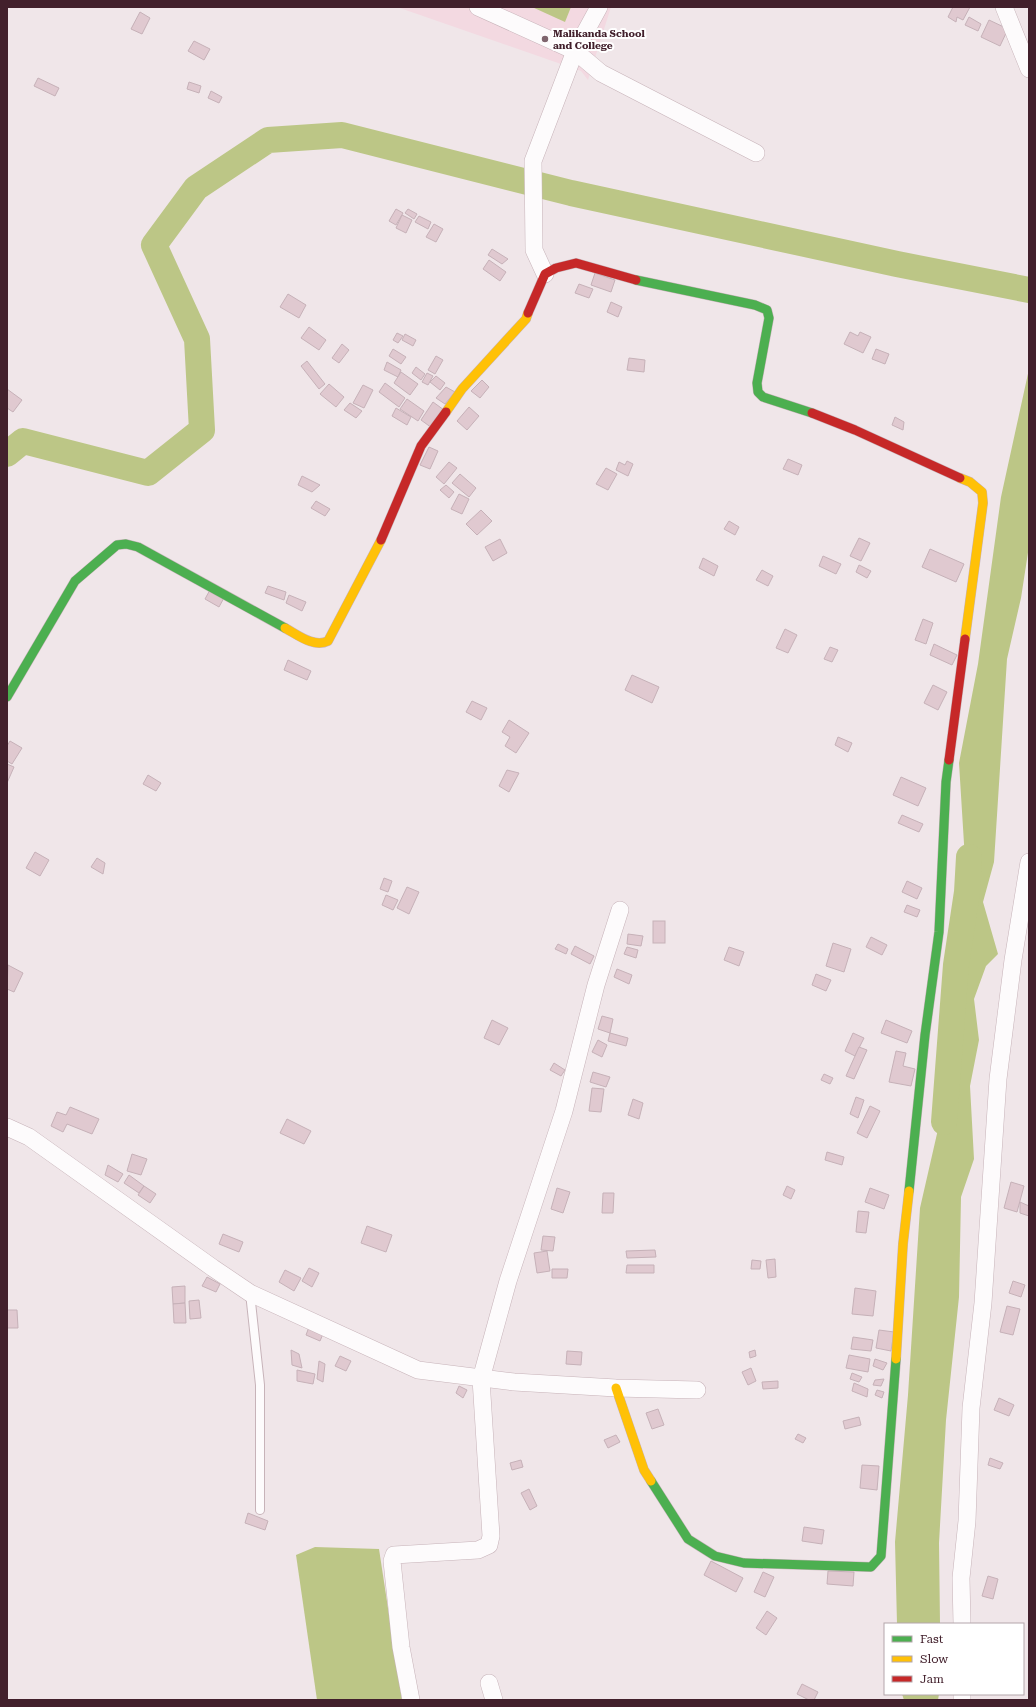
<svg xmlns="http://www.w3.org/2000/svg" width="1036" height="1707" font-family="'Roboto Serif',serif">
  <rect width="100%" height="100%" fill="#f0e6e9"/>
  <path fill="#f3d9e1" d="M397,7H611L588,80L581,71Z"/>
  <g fill="#bcc686">
    <path d="M532,7H571L565,22Z"/>
    <path d="M1029,369V546L1021,598L1007,659L994,862L983,902L998,954L986,966L974,999L979,1040L970,1086L974,1159L961,1197L959,1297L946,1420L939,1543L940,1624H897L895,1542L908,1395L920,1208L947,1090L956,965L967,892L959,763L978,664L1001,497Z"/>
    <path d="M315,1547L379,1549L402,1700H317L296,1555Z"/>
    <path d="M902,1694H939L938,1700H904Z"/>
  </g>
  <g fill="none" stroke-linecap="round" stroke-linejoin="round">
    <g stroke="#bcc686" stroke-width="26">
      <path d="M7,454L23,441L148,473L202,430L197,339L154,245L196,188L268,140L342,135L571,193L897,264L1029,290"/>
      <path d="M944,1122L956,965L967,892L969,857"/>
    </g>
  </g>
  <g fill="#e0c9d0" stroke="#c6b1b8">
    <path d="M953,7H970L963,20L957,17L956,22L948,17Z"/>
    <path d="M140,12L150,18L142,34L131,29Z"/>
    <path d="M969,17L981,24L978,31L965,25Z"/>
    <path d="M989,20L1008,29L1000,46L981,37Z"/>
    <path d="M194,41L210,49L204,60L188,51Z"/>
    <path d="M38,78L59,88L55,96L34,86Z"/>
    <path d="M189,82L201,86L199,93L187,89Z"/>
    <path d="M211,91L222,97L219,103L208,98Z"/>
    <path d="M396,209L403,213L396,225L389,221Z"/>
    <path d="M408,209L417,214L414,219L405,213Z"/>
    <path d="M402,215L412,220L406,233L396,228Z"/>
    <path d="M419,216L431,222L428,229L415,222Z"/>
    <path d="M434,224L443,229L436,242L426,237Z"/>
    <path d="M492,249L508,259L502,264L488,255Z"/>
    <path d="M489,260L506,272L500,281L483,269Z"/>
    <path d="M595,273L615,280L611,292L591,285Z"/>
    <path d="M579,284L593,289L589,298L575,293Z"/>
    <path d="M288,294L306,305L299,318L280,307Z"/>
    <path d="M611,302L622,307L618,317L607,312Z"/>
    <path d="M309,327L326,340L319,350L301,338Z"/>
    <path d="M850,332L858,336L860,332L871,337L863,353L844,344Z"/>
    <path d="M397,333L403,336L398,343L393,340Z"/>
    <path d="M405,334L416,340L413,346L402,340Z"/>
    <path d="M342,344L349,350L339,363L332,358Z"/>
    <path d="M393,349L406,357L401,364L389,356Z"/>
    <path d="M876,349L889,354L885,364L872,359Z"/>
    <path d="M436,356L443,360L435,374L428,370Z"/>
    <path d="M629,358L645,360L644,372L627,370Z"/>
    <path d="M307,361L325,384L319,389L301,366Z"/>
    <path d="M387,362L401,370L398,377L384,370Z"/>
    <path d="M416,367L425,374L421,380L412,373Z"/>
    <path d="M401,372L418,384L410,395L394,383Z"/>
    <path d="M427,373L433,376L428,385L422,382Z"/>
    <path d="M436,376L445,383L440,390L430,382Z"/>
    <path d="M482,380L489,387L480,398L471,391Z"/>
    <path d="M385,383L405,398L399,407L379,392Z"/>
    <path d="M329,384L344,397L336,407L320,394Z"/>
    <path d="M363,385L373,390L364,408L353,403Z"/>
    <path d="M446,387L455,392L445,404L436,398Z"/>
    <path d="M7,389L22,400L13,412L7,408Z"/>
    <path d="M407,399L424,411L418,421L400,409Z"/>
    <path d="M433,402L444,410L432,428L421,420Z"/>
    <path d="M350,403L362,411L356,418L344,410Z"/>
    <path d="M469,407L479,416L467,430L457,421Z"/>
    <path d="M396,408L411,417L407,425L392,416Z"/>
    <path d="M895,417L904,422L903,430L892,425Z"/>
    <path d="M429,447L438,451L430,469L420,465Z"/>
    <path d="M788,459L802,465L798,475L783,469Z"/>
    <path d="M627,461L633,464L628,476L616,470L619,462L625,465Z"/>
    <path d="M449,462L457,468L444,484L436,477Z"/>
    <path d="M606,468L617,474L608,490L596,484Z"/>
    <path d="M460,474L476,488L469,497L452,483Z"/>
    <path d="M302,476L320,485L312,492L298,485Z"/>
    <path d="M446,485L454,492L449,498L440,490Z"/>
    <path d="M459,494L469,499L462,514L451,509Z"/>
    <path d="M316,501L330,509L325,516L311,508Z"/>
    <path d="M481,510L492,521L477,535L466,524Z"/>
    <path d="M729,521L739,527L735,535L724,529Z"/>
    <path d="M859,538L870,543L861,561L850,556Z"/>
    <path d="M500,539L507,553L493,561L485,547Z"/>
    <path d="M930,549L964,564L956,582L922,567Z"/>
    <path d="M823,556L841,564L836,574L819,566Z"/>
    <path d="M703,558L718,566L714,576L699,568Z"/>
    <path d="M859,565L871,571L867,578L856,572Z"/>
    <path d="M762,570L773,576L768,586L756,580Z"/>
    <path d="M268,586L286,592L284,600L265,593Z"/>
    <path d="M211,588L225,596L219,607L205,599Z"/>
    <path d="M289,595L306,602L302,611L286,603Z"/>
    <path d="M923,619L933,623L926,644L915,640Z"/>
    <path d="M785,629L797,635L788,653L776,648Z"/>
    <path d="M934,644L957,655L952,665L930,655Z"/>
    <path d="M830,647L838,650L832,662L824,659Z"/>
    <path d="M288,660L311,671L307,680L284,670Z"/>
    <path d="M632,675L659,687L652,703L625,690Z"/>
    <path d="M933,685L947,692L938,710L924,703Z"/>
    <path d="M472,701L487,708L481,720L466,712Z"/>
    <path d="M509,720L529,733L516,753L505,746L510,737L502,732Z"/>
    <path d="M838,737L852,743L848,752L835,745Z"/>
    <path d="M10,741L22,748L12,764L7,761V746Z"/>
    <path d="M7,764L14,767L7,783Z"/>
    <path d="M507,770L519,773L509,792L499,786Z"/>
    <path d="M148,775L161,783L156,791L143,784Z"/>
    <path d="M901,777L926,788L918,806L893,795Z"/>
    <path d="M902,815L923,824L919,832L898,823Z"/>
    <path d="M35,852L49,860L40,876L26,868Z"/>
    <path d="M97,858L105,863L103,874L91,867Z"/>
    <path d="M384,878L392,881L388,892L380,889Z"/>
    <path d="M907,881L922,888L917,899L902,892Z"/>
    <path d="M407,887L419,892L409,914L397,908Z"/>
    <path d="M386,895L398,900L393,910L382,905Z"/>
    <path d="M907,905L920,910L917,917L904,912Z"/>
    <rect x="653" y="921" width="12" height="22"/>
    <path d="M628,934L643,936L641,946L627,944Z"/>
    <path d="M871,937L887,945L882,955L866,947Z"/>
    <path d="M833,943L851,949L844,972L826,966Z"/>
    <path d="M558,944L568,949L566,954L555,949Z"/>
    <path d="M575,946L594,956L590,964L571,954Z"/>
    <path d="M627,947L638,950L636,958L624,954Z"/>
    <path d="M729,947L744,952L739,966L724,960Z"/>
    <path d="M8,965L23,973L14,992L7,989Z"/>
    <path d="M617,969L632,975L629,984L614,977Z"/>
    <path d="M816,974L831,980L826,991L812,985Z"/>
    <path d="M602,1016L613,1019L610,1033L598,1029Z"/>
    <path d="M492,1020L508,1028L499,1045L484,1038Z"/>
    <path d="M886,1020L912,1031L907,1043L881,1033Z"/>
    <path d="M610,1033L628,1038L626,1046L608,1041Z"/>
    <path d="M853,1033L864,1038L855,1056L845,1051Z"/>
    <path d="M598,1040L607,1045L602,1057L592,1052Z"/>
    <path d="M859,1047L867,1050L854,1079L846,1076Z"/>
    <path d="M896,1051L906,1053L903,1066L915,1069L911,1086L889,1082Z"/>
    <path d="M554,1063L565,1070L561,1076L550,1070Z"/>
    <path d="M593,1072L610,1077L606,1087L590,1082Z"/>
    <path d="M824,1074L833,1078L830,1084L821,1080Z"/>
    <path d="M592,1088L604,1089L601,1112L589,1111Z"/>
    <path d="M856,1097L864,1100L858,1118L850,1114Z"/>
    <path d="M633,1099L643,1103L639,1119L628,1115Z"/>
    <path d="M870,1106L880,1111L867,1138L857,1133Z"/>
    <path d="M70,1107L99,1119L92,1134L67,1124L63,1132L51,1126L57,1112L66,1115Z"/>
    <path d="M287,1119L311,1131L304,1144L280,1133Z"/>
    <path d="M827,1152L844,1157L842,1165L825,1160Z"/>
    <path d="M132,1154L147,1159L141,1175L127,1171Z"/>
    <path d="M108,1165L123,1174L118,1182L105,1175Z"/>
    <path d="M129,1175L144,1186L139,1193L124,1183Z"/>
    <path d="M1011,1182L1024,1186L1017,1212L1004,1208Z"/>
    <path d="M144,1186L156,1194L150,1203L138,1195Z"/>
    <path d="M787,1186L795,1190L791,1199L783,1195Z"/>
    <path d="M557,1188L570,1192L563,1213L551,1209Z"/>
    <path d="M870,1188L889,1195L884,1209L865,1202Z"/>
    <path d="M603,1193H614L613,1213H602Z"/>
    <path d="M1020,1202L1029,1206V1216L1020,1213Z"/>
    <path d="M858,1211L869,1212L866,1233L856,1232Z"/>
    <path d="M367,1226L392,1235L386,1252L361,1243Z"/>
    <path d="M223,1234L243,1242L239,1252L219,1244Z"/>
    <path d="M543,1236L555,1237L553,1251L541,1250Z"/>
    <path d="M655,1250L656,1257L627,1258L626,1251Z"/>
    <path d="M547,1251L550,1271L537,1273L534,1253Z"/>
    <path d="M775,1259L776,1277L768,1278L766,1260Z"/>
    <path d="M752,1260L761,1261L760,1269H751Z"/>
    <path d="M627,1265H654V1273H626Z"/>
    <path d="M309,1268L319,1273L312,1287L302,1281Z"/>
    <path d="M552,1269H568L567,1278H552Z"/>
    <path d="M285,1270L301,1278L294,1291L279,1282Z"/>
    <path d="M207,1277L220,1284L216,1292L202,1286Z"/>
    <path d="M1013,1281L1025,1285L1021,1297L1009,1293Z"/>
    <path d="M185,1286V1303L173,1304L172,1287Z"/>
    <path d="M855,1288L876,1291L873,1316L852,1314Z"/>
    <path d="M199,1300L201,1318L190,1319L189,1301Z"/>
    <path d="M185,1303L186,1323H174L173,1304Z"/>
    <path d="M1007,1306L1020,1309L1013,1335L1000,1332Z"/>
    <path d="M7,1310H17L18,1328H7Z"/>
    <path d="M309,1327L323,1334L320,1341L306,1335Z"/>
    <path d="M879,1330L894,1332L891,1351L876,1348Z"/>
    <path d="M853,1337L873,1340L871,1351L851,1349Z"/>
    <path d="M291,1350L299,1354L302,1368L292,1365Z"/>
    <path d="M755,1350L756,1356L750,1358L749,1352Z"/>
    <path d="M567,1351L582,1352L581,1365L566,1364Z"/>
    <path d="M849,1355L870,1359L868,1372L846,1368Z"/>
    <path d="M340,1356L351,1361L346,1371L335,1366Z"/>
    <path d="M875,1359L887,1363L883,1370L873,1366Z"/>
    <path d="M319,1361L325,1364L323,1382L317,1379Z"/>
    <path d="M751,1368L756,1381L748,1385L742,1372Z"/>
    <path d="M297,1370L315,1374L313,1384L297,1381Z"/>
    <path d="M852,1373L862,1377L859,1382L850,1379Z"/>
    <path d="M884,1379L881,1386L873,1385L875,1380Z"/>
    <path d="M778,1381V1388L763,1389L762,1382Z"/>
    <path d="M854,1383L868,1389L867,1397L852,1391Z"/>
    <path d="M459,1386L467,1390L463,1398L456,1393Z"/>
    <path d="M877,1390L884,1392L882,1398L875,1395Z"/>
    <path d="M999,1398L1014,1405L1009,1416L994,1410Z"/>
    <path d="M658,1409L664,1425L652,1429L646,1413Z"/>
    <path d="M859,1417L861,1425L845,1429L843,1421Z"/>
    <path d="M798,1434L806,1438L803,1443L795,1439Z"/>
    <path d="M616,1435L620,1442L608,1448L604,1440Z"/>
    <path d="M990,1458L1003,1463L1000,1469L988,1465Z"/>
    <path d="M521,1460L523,1467L512,1470L510,1463Z"/>
    <path d="M862,1465L879,1466L877,1490L860,1488Z"/>
    <path d="M529,1489L537,1506L530,1510L521,1493Z"/>
    <path d="M248,1513L268,1521L265,1530L245,1523Z"/>
    <path d="M804,1527L824,1530L822,1544L802,1541Z"/>
    <path d="M711,1561L743,1578L736,1592L704,1575Z"/>
    <path d="M828,1571L854,1572L853,1586L827,1584Z"/>
    <path d="M763,1572L774,1577L765,1597L754,1592Z"/>
    <path d="M988,1576L998,1579L993,1599L982,1596Z"/>
    <path d="M767,1611L777,1618L766,1635L756,1628Z"/>
    <path d="M802,1684L818,1692L814,1700H809L797,1694Z"/>
  </g>
  <g fill="none" stroke-linecap="round" stroke-linejoin="round">
    <g stroke="#c7b3b9" stroke-width="10">
      <path id="lane" d="M250,1293L260,1385V1510"/>
    </g>
    <g stroke="#c7b3b9" stroke-width="18">
      <g id="street">
        <path d="M478,7L575,51L533,161L534,250L545,274"/>
        <path d="M599,7L575,51L601,73L756,153"/>
        <path d="M1004,7L1029,69"/>
        <path d="M7,1127L29,1137L213,1268L250,1293L418,1370L514,1382L616,1388L697,1390"/>
        <path d="M962,1624L961,1578L967,1521L971,1408L983,1303L998,1079L1013,960L1029,862"/>
        <path d="M489,1683L494,1700"/>
        <path d="M962,1694V1700"/>
        <path d="M411,1700L401,1647L392,1561L394,1555L478,1550L489,1545L491,1536L481,1379L508,1281L564,1111L596,985L620,910"/>
      </g>
    </g>
    <g stroke="#c7b3b9" stroke-width="10">
      <g id="fast">
        <path d="M636,280L755,305L767,310L769,318L757,383L758,392L763,397L812,413"/>
        <path d="M7,697L75,581L117,545L126,544L138,547L285,628"/>
        <path d="M909,1191L925,1035L939,932L946,782L949,760"/>
        <path d="M651,1481L688,1539L715,1556L744,1563L871,1567L881,1556L896,1359"/>
      </g>
    </g>
    <g stroke="#c7b3b9" stroke-width="10">
      <g id="slow">
        <path d="M446,412L462,389L526,319L528,313"/>
        <path d="M960,478L970,482L982,492L983,503L965,639"/>
        <path d="M285,628C298,635 314,648 328,641L381,540"/>
        <path d="M896,1359L903,1244L909,1191"/>
        <path d="M616,1388L644,1470L651,1481"/>
      </g>
    </g>
    <g stroke="#c7b3b9" stroke-width="10">
      <g id="jam">
        <path d="M528,313L545,274L556,268L576,263L636,280"/>
        <path d="M812,413L855,430L960,478"/>
        <path d="M381,540L421,446L446,412"/>
        <path d="M949,760L965,639"/>
      </g>
    </g>
    <use href="#lane" stroke="#fdfbfc" stroke-width="8"/>
    <use href="#street" stroke="#fdfbfc" stroke-width="17"/>
    <use href="#fast" stroke="#4caf50" stroke-width="9"/>
    <use href="#slow" stroke="#ffc107" stroke-width="9"/>
    <use href="#jam" stroke="#c62828" stroke-width="9"/>
  </g>
  <circle fill="#7f656e" stroke="#fff" stroke-width="1.5" cx="545" cy="39" r="4"/>
  <g text-anchor="middle" dominant-baseline="central" stroke-width="4" stroke-linejoin="round" paint-order="stroke">
    <g font-size="10" font-weight="bold" fill="#42202c" stroke="#fff" text-anchor="start">
      <text x="553" y="33">Malikanda School<tspan x="553" dy="12">and College</tspan></text>
    </g>
  </g>
  <rect width="1036" height="1707" fill="none" stroke="#42202c" stroke-width="16"/>
  <rect x="884" y="1623" width="140" height="72" fill="#ffffff" stroke="#b3a6ab"/>
  <rect x="892" y="1636" width="20" height="6" fill="#4caf50" stroke="#b3a6ab"/>
  <text x="920" y="1643" font-size="12" fill="#42202c">Fast</text>
  <rect x="892" y="1656" width="20" height="6" fill="#ffc107" stroke="#b3a6ab"/>
  <text x="920" y="1663" font-size="12" fill="#42202c">Slow</text>
  <rect x="892" y="1676" width="20" height="6" fill="#c62828" stroke="#b3a6ab"/>
  <text x="920" y="1683" font-size="12" fill="#42202c">Jam</text>
</svg>
